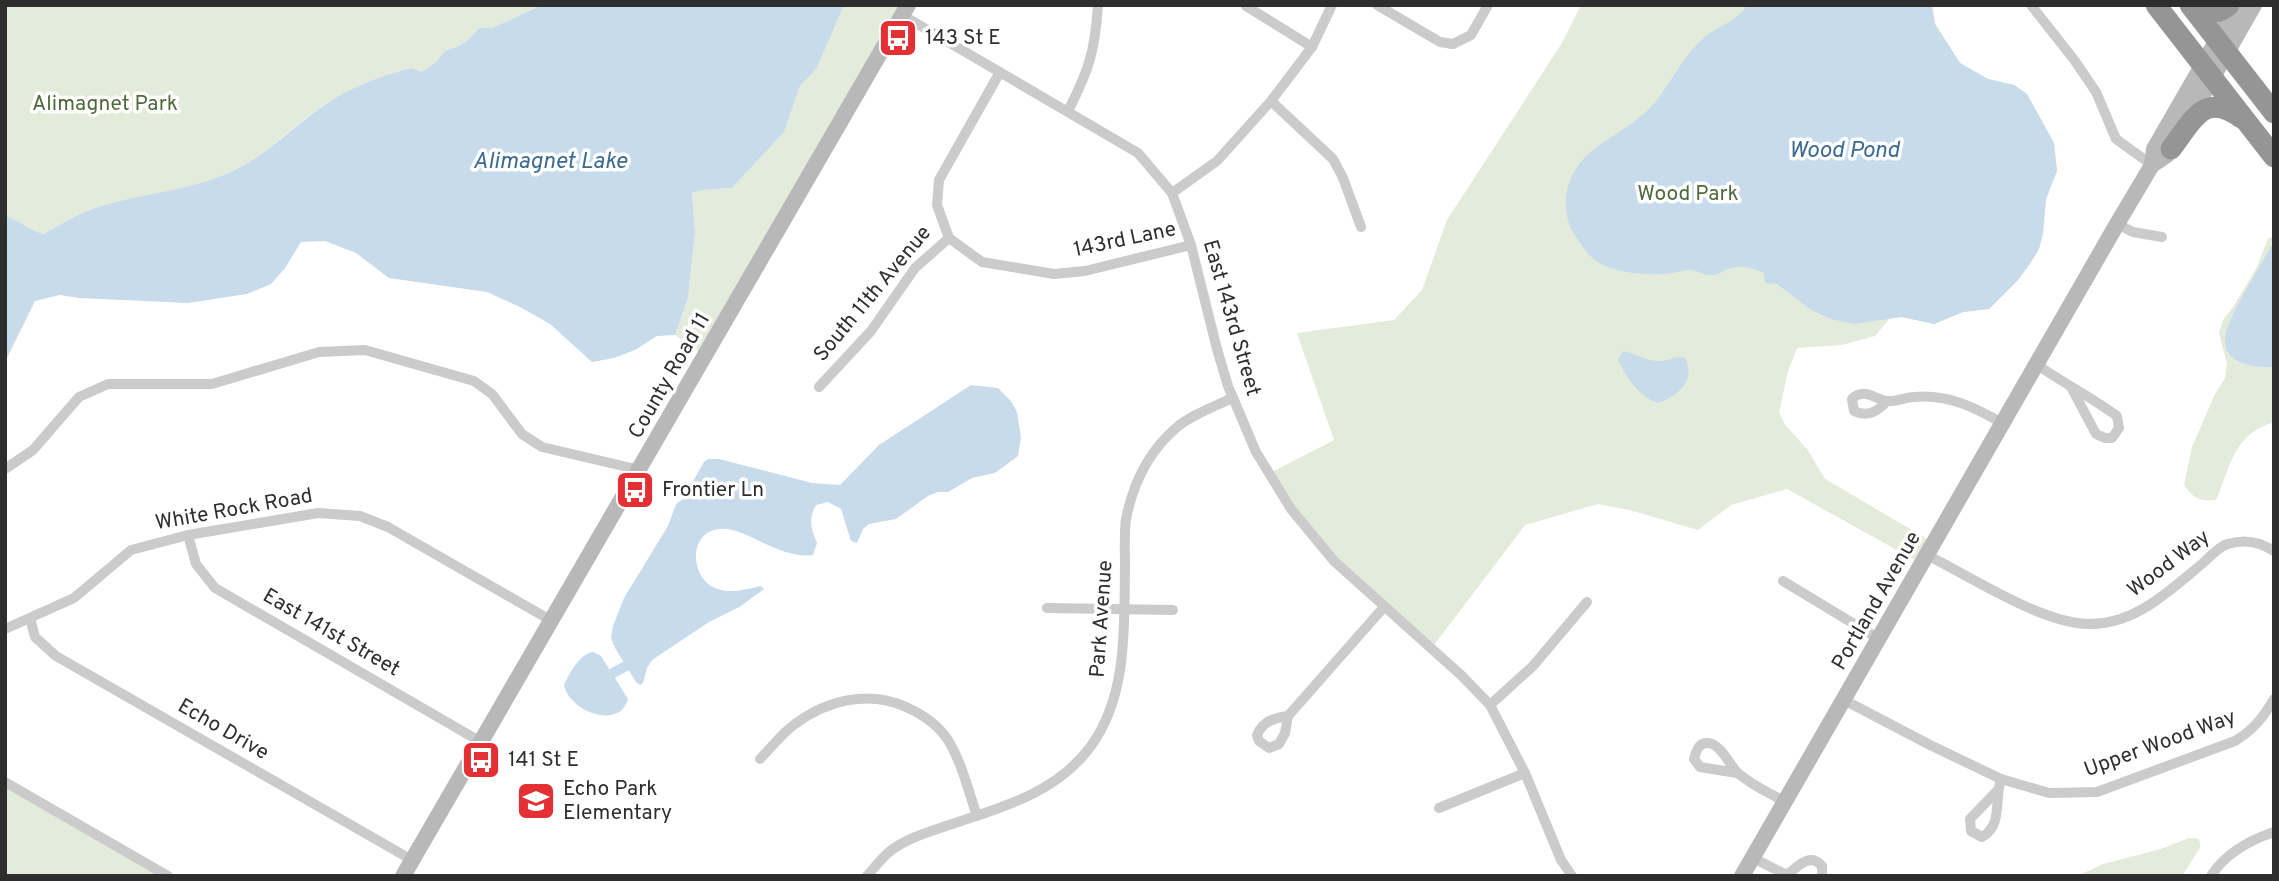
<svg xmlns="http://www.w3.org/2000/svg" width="2279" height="881" font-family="Overpass,sans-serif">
  <rect width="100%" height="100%" fill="#fff"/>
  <g fill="#e3ebdb">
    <path d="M5,5H542L492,28H479L469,39L459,46L445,51L435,63L422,73L411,68C378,77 347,89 318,109C287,131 262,159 226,174C186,192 143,195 101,206C81,211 62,224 43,234C29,230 19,220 5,216Z"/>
    <path d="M844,5H908L706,356L675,335L688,298L695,232L692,193L703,190L732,188L784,132L800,86L817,68Z"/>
    <path d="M1581,5H1932L1935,24L1960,63L1988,79L2014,85L2027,94L2054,143L2057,171L2046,199L2043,233L2039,249L2018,280L1989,309L1963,312L1934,324L1902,317L1890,318L1875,336L1842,345L1797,348L1788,371L1779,412L1785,425L1807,449L1825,479L1934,543L1922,564L1787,489L1731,505L1698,530L1633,511L1598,504L1525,525L1431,649L1334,561L1270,473L1334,440L1297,333L1394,320L1422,290L1447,220L1562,43Z"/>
    <path d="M2274,237V422C2233,434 2231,466 2216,500C2200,502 2193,498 2184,485L2192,447L2215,394L2225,378L2227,364L2219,333L2223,320L2233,307L2257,267L2268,238Z"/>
    <path d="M5,782L156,869L152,876H5Z"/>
    <path d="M2189,838H2197L2200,842V848L2182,876H2077L2103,864L2161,849Z"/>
  </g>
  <g fill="#c7dbeb">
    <path d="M542,5H844L817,68L800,86L784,132L732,188L703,190L692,193L695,232L688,298L675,335L657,336L635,350L614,358L592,362L550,324L520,307L487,292L389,278L356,253L325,241L301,242L285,268L271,284L247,294L188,303L79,298L60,295L35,301L5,362V216C19,220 29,230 43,234C62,224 80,212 101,206C142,194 184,191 224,175C261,160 288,131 320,108C348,88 378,77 411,68L422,72L435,63L445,51L459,46L469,39L479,28H492Z"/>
    <path d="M1747,5H1932L1935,24L1960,63L1988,79L2014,85L2027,94L2054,143L2057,171L2046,199L2043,233L2039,249L2030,264L2018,280L1989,309L1963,312L1934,324L1902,317L1854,324L1831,319L1811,310L1777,284L1765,283L1764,273C1752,268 1741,264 1728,269C1721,272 1717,276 1709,275C1702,275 1696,269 1689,270C1684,270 1679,272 1673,273C1653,276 1625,274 1605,266C1590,260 1582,246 1573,232C1567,222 1565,208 1566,197C1574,147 1615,141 1647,111C1667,92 1679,61 1701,40C1716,26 1736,23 1747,5Z"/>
    <path d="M2271,246H2274V367C2255,368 2223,365 2225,338C2227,317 2260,268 2271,246Z"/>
    <path d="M1623,351C1635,354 1645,360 1657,361C1669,362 1672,355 1685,358C1697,380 1678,396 1658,403C1639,396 1626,378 1618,360Z"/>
    <path d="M971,385L998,388L1011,401L1017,412L1021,438L1018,456L995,473L972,478L948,492H938L928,496L896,519L869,524L863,529L857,543L851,541L841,509L828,502L816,505C808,519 811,529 817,543L813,555C778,560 746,526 719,529C687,532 690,581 718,589C732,594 747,589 761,586L764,589L741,606L709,622L652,660L647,668L643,683L640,685L636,682L615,648L611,638L613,626L624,598L668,526L676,504L683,499L704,462L708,459H719L812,483L840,485L879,445Z"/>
    <path d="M593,652L601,656L628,699C619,731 569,711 564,685C570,673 579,654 593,652Z"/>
  </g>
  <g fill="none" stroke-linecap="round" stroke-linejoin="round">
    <path stroke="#c7dbeb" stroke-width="10" d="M613,673L626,666"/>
    <g stroke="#cbcbcb" stroke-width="10">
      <path d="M1377,5L1440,42L1453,44L1471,35L1488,5"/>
      <path d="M2031,5L2075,61L2096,92L2116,139L2152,165"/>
      <path d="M1246,6L1312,47"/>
      <path d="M902,15L1138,153L1172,193L1191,245L1217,349L1228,386L1256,452L1291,509L1334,561L1462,676L1490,705L1525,773L1561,860L1572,876"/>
      <path d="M1271,101L1333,159L1343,178L1361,227"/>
      <path d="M1068,111C1089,70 1095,51 1098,5"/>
      <path d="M1172,193L1217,161L1271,101L1312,47L1332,5"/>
      <path d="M2117,224L2133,232L2162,237"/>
      <path d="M949,238L982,262L1054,274L1085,271L1191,245"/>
      <path d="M949,238L937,205L939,180L1000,72"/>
      <path d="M2036,364C2063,383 2091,397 2117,416L2119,428L2112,438H2105L2096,434L2071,387"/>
      <path d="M819,387L871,331L915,268L949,238"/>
      <path d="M1887,401C1878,411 1868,418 1854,411L1852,399C1864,387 1874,399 1887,401C1895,402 1906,397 1914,397C1948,394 1974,407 2002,423"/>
      <path d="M5,469L33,450L79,397L108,384H212L319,352L365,350L474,381L492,394L522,434L542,447L640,470"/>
      <path d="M188,535L196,564L215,588L481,742"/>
      <path d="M1927,555C1971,577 2041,623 2088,624C2135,625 2169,591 2203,563C2210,557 2219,546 2228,544C2244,539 2260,542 2274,551"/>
      <path d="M1783,581L1879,639"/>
      <path d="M1047,608L1173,610"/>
      <path d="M30,618L35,637L56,656L412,860"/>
      <path d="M5,629L74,598L131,550L188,535L318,513L360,516L388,527L552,621"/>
      <path d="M1844,700L1930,745L2001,779L2049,793L2097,792L2235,741C2253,730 2263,718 2274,699"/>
      <path d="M1490,705L1533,666L1587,602"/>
      <path d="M1288,716L1285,733L1279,744L1269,748L1259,741L1257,735C1263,721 1274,718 1288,716L1384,607"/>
      <path d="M760,759C771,748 782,733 795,724C827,700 869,690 906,707C922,714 938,725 948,740C962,763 968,790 977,816"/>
      <path d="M1737,773L1700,767L1694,759C1696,752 1698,743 1707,743C1721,743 1729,765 1738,773C1751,785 1770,793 1785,802"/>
      <path d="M5,782L168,876"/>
      <path d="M1997,791L1970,819L1971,831L1982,837C2003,825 1994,800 2001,779"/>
      <path d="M1439,808L1525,773"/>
      <path d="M1753,858L1789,876"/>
      <path d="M1787,875C1798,866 1810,852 1822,866V876"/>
      <path d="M867,876C874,868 881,859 889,852C905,839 926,833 946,826C1000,808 1056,794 1091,746C1128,695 1124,626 1125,566C1125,551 1124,534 1126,519C1133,484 1149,451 1176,428C1191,415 1214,407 1232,398"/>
      <path d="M2211,876C2225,854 2250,840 2274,832"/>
    </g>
    <g stroke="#b8b8b8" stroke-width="16">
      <path d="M2189,119L2254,5"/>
      <path d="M2152,165L2154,149L2237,5"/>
      <path d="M403,876L908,5"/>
      <path d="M1742,876L2117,224L2152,165L2167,155L2176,141"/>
    </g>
    <g stroke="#959595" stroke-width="21">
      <path d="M2156,5L2274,157"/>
      <path d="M2190,5L2274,113"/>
      <path d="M2194,5C2207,13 2217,16 2229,5"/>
      <path d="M2171,149C2192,122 2204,90 2241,118"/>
    </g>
  </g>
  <defs>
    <g id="bus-square" transform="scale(2.0125)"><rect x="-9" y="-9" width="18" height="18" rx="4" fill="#e43034" stroke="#fff"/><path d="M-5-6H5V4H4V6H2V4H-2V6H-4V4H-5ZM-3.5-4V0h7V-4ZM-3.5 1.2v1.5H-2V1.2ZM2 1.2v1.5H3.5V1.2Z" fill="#fff"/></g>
    <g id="school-square" transform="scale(2.0125)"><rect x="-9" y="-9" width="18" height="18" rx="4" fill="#e43034" stroke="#fff"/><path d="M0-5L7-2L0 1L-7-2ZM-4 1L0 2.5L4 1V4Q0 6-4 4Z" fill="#fff"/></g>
  </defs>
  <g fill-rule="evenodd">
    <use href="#bus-square" x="898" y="38"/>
    <use href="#bus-square" x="635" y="490"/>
    <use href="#bus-square" x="481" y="760"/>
    <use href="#school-square" x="536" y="801"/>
  </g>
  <g text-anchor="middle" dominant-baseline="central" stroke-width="7" stroke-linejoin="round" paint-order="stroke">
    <g font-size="21" fill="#2e2e2e" stroke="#fff" text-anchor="start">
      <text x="925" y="38">143 St E</text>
      <text x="662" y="490">Frontier Ln</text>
      <text x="508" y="760">141 St E</text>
      <text x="563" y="789">Echo Park<tspan x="563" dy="24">Elementary</tspan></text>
    </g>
    <g font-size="21" fill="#4e693b" stroke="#fff">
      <text x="105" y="104">Alimagnet Park</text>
      <text x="1688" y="194">Wood Park</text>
    </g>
    <g font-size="21" fill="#2e2e2e" stroke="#fff">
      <text transform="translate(1125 240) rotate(-12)">143rd Lane</text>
      <text transform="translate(873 294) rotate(-50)">South 11th Avenue</text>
      <text transform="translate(1231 318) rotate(74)">East 143rd Street</text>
      <text transform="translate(670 376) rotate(-60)">County Road 11</text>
      <text transform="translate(234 510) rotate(-10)">White Rock Road</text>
      <text transform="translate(2169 564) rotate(-37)">Wood Way</text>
      <text transform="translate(1877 601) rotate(-60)">Portland Avenue</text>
      <text transform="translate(1102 619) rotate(-86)">Park Avenue</text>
      <text transform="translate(331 633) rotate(30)">East 141st Street</text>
      <text transform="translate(223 730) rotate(30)">Echo Drive</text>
      <text transform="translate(2160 744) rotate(-20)">Upper Wood Way</text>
    </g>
    <g font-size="23" font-style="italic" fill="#3c6b8f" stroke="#fff">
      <text x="1844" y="151">Wood Pond</text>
      <text x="550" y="162">Alimagnet Lake</text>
    </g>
  </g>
  <rect width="2279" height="881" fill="none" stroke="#2e2e2e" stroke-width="14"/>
</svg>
